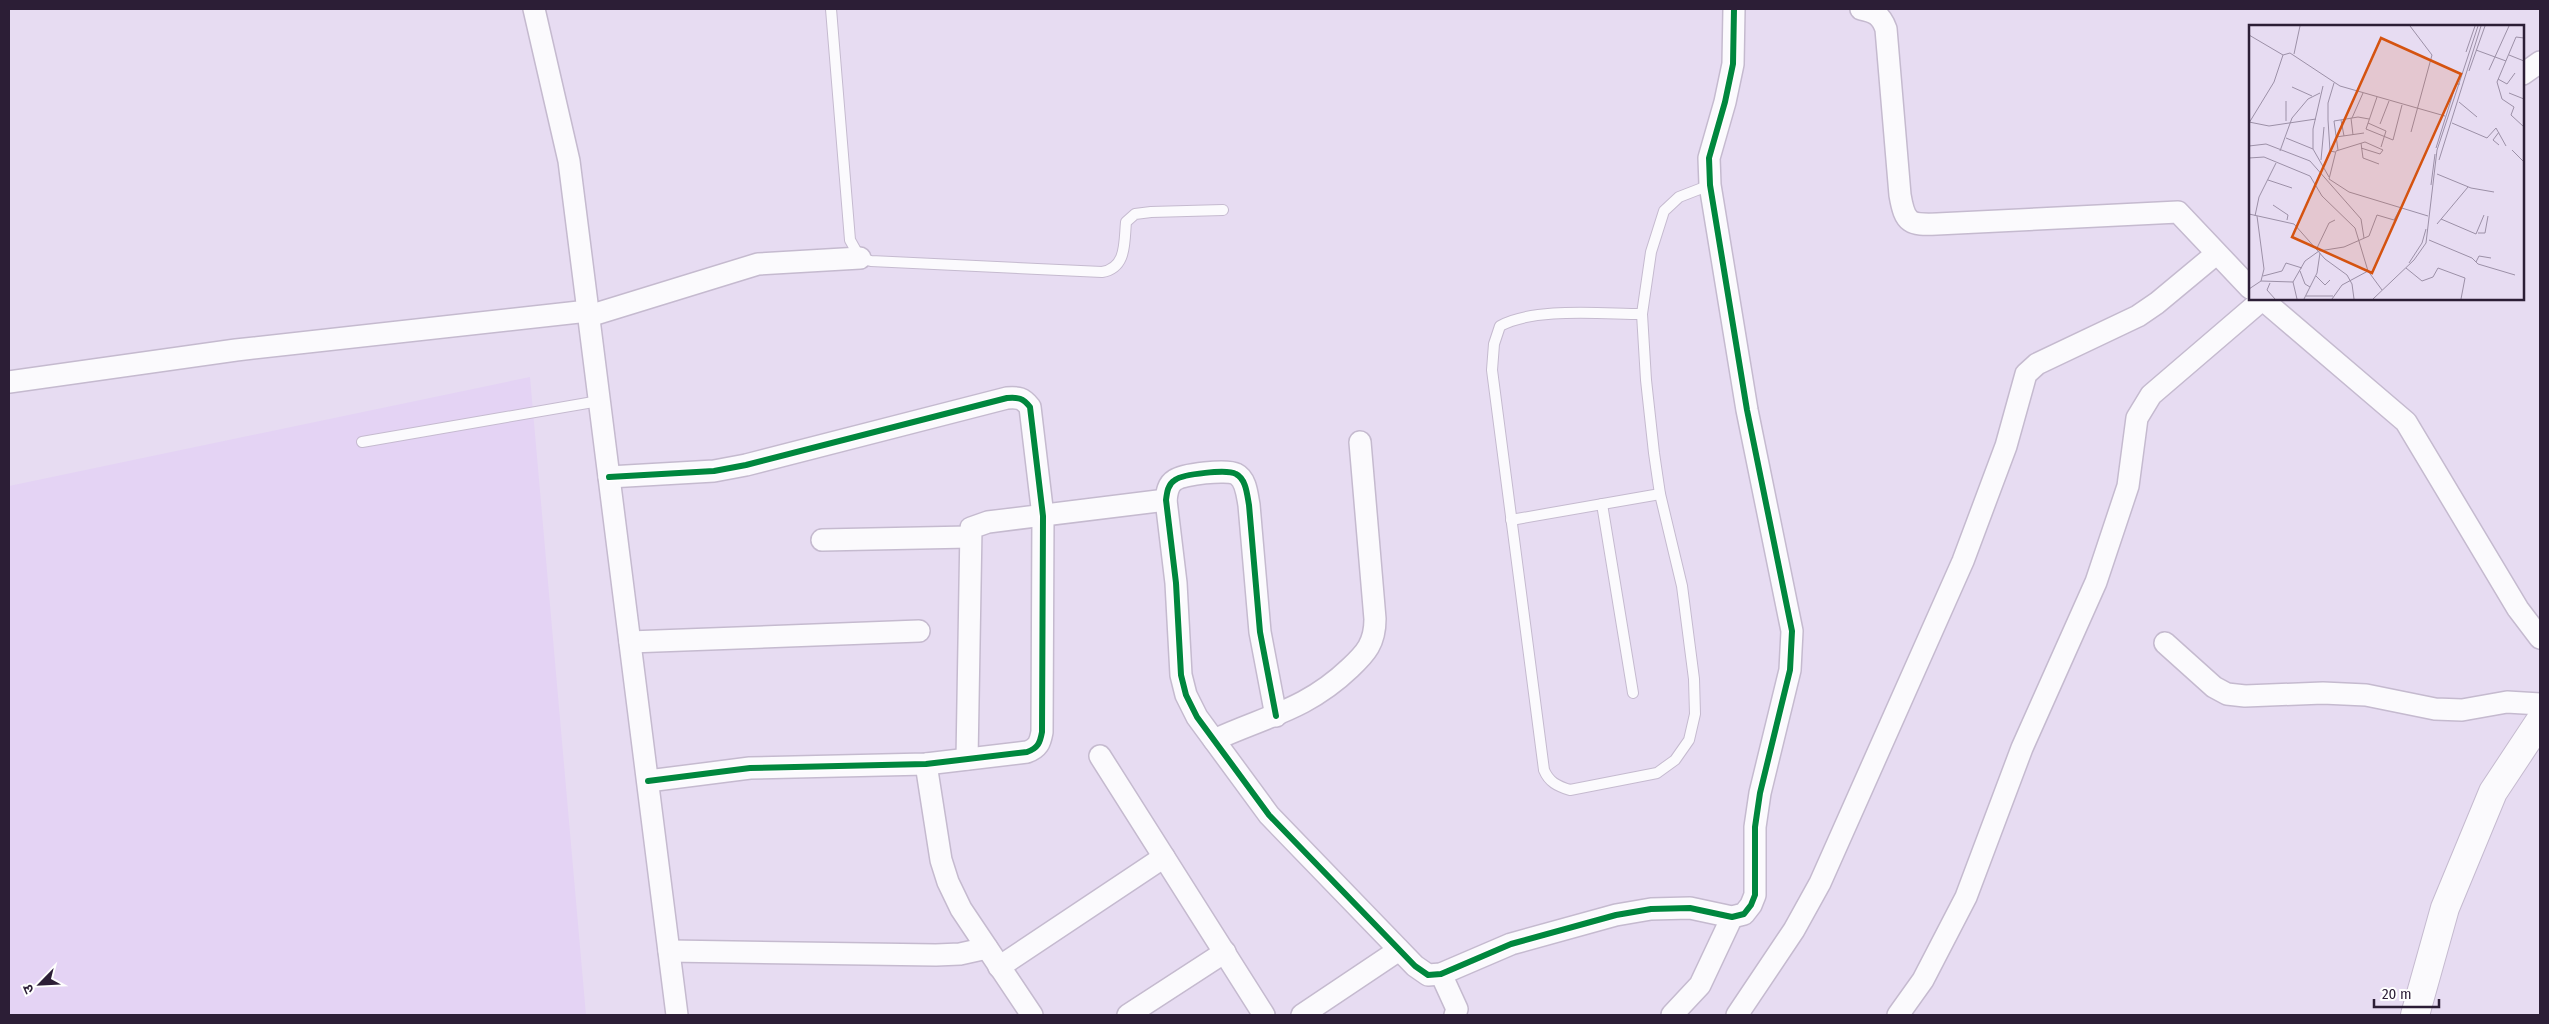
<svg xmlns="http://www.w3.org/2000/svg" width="2549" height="1024" font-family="'Fira Sans Condensed','Noto Sans Devanagari',sans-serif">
  <rect width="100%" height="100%" fill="#e7dcf2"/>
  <path fill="#e4d3f4" d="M530,377L586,1015H9V486Z"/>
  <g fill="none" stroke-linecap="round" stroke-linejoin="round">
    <g stroke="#c5bacf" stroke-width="12">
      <g id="lane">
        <path d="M831,9L850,240L860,258L871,261L1102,272C1127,268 1124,242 1126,222L1135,214L1151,212L1223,210"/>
        <path d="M1642,314C1602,314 1534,307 1500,326L1494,344L1492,370L1544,770C1549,782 1557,786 1570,790L1657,773L1675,760L1689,740L1695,714L1694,679L1682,586L1660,494L1654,453L1646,380L1642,314L1651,252L1664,211L1679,197L1710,185"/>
        <path d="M362,442L599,401"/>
        <path d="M1602,504L1633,693"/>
        <path d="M1511,520L1660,494"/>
      </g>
    </g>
    <g stroke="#c5bacf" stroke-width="24">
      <g id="street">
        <path d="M534,9L569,161L677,1015"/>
        <path d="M1861,9C1875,12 1881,15 1886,29L1900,195C1905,224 1910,225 1937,224L2178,212L2250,288"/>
        <path d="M2523,74L2540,62"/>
        <path d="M2262,299L2406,422L2518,609L2540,638"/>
        <path d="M9,382L236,350L588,311L589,316L758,264L860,258"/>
        <path d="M609,477L714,471L746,465L1007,398C1018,397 1023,398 1030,407L1043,516L1042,732C1040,743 1038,748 1027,752L926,764L750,768L648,781"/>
        <path d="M822,540L969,537"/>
        <path d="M630,642L919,631"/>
        <path d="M2165,643L2214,687L2227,694L2245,696L2323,693L2366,695L2435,709L2462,710L2507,702L2540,704"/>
        <path d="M1276,716L1260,632L1249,505C1247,494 1246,479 1236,474C1227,469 1183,474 1175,480C1168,484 1167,492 1166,500L1176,583L1181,675L1186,695L1197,717L1269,815L1415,966L1428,975L1441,974L1511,944L1616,915L1651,909L1690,908L1732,917L1744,914L1751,905L1755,895V827L1760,793L1790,670L1792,631L1747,410L1710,185L1709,158L1725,102L1733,64L1734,9"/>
        <path d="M1214,740C1266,716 1306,710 1350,668C1366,653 1375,643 1375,619L1360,442"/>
        <path d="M1100,756L1264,1015"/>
        <path d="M967,759L971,528L988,522L1166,500"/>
        <path d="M926,764L941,860L948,882L961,909L1032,1015"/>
        <path d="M669,951L936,955L960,954L987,948"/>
        <path d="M999,967L1164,857"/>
        <path d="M1441,974L1457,1009L1455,1015"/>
        <path d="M1128,1015L1225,952"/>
        <path d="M1302,1015L1399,950"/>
        <path d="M1672,1015L1700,985L1732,917"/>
        <path d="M1737,1015L1794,930L1820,883L1963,561L2006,446L2026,374L2037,364L2138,316L2157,303L2216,254"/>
        <path d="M1898,1015L1923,980L1966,897L2022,748L2096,582L2128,486L2137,418L2151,395L2263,299"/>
      </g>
    </g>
    <g stroke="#c5bacf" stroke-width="30">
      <path id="secondary" d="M2415,1015L2445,908L2493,792L2540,721"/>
    </g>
    <use href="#lane" stroke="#fbfafd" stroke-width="10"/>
    <use href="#street" stroke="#fbfafd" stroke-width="21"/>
    <use href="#secondary" stroke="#fbfafd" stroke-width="28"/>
    <g stroke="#fefefe" stroke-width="9">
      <g id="cycleway">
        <path d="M609,477L714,471L746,465L1007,398C1018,397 1023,398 1030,407L1043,516L1042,732C1040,743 1038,748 1027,752L926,764L750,768L648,781"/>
        <path d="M1276,716L1260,632L1249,505C1247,494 1246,479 1236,474C1227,469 1183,474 1175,480C1168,484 1167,492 1166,500L1176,583L1181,675L1186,695L1197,717L1269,815L1415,966L1428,975L1441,974L1511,944L1616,915L1651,909L1690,908L1732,917L1744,914L1751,905L1755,895V827L1760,793L1790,670L1792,631L1747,410L1710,185L1709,158L1725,102L1733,64L1734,9"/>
      </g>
    </g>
    <use href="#cycleway" stroke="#00873e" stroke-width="6"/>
  </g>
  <g transform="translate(2249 25)">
    <rect width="275" height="275" fill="#e7dcf2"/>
    <path fill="none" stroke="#9c90a7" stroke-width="1" d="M161,1L183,30L162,107M0,10L34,30M275,13L267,12L248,57L253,74L265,82L262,90L275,102M227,25L257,36M217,27L226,1M45,29L51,1M260,30L275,36M240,45L260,1M220,46L236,1M249,54L258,59L266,48M85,58L79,78V95L81,126L86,127M74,61L64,104V124L80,152M43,62L63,71M260,68L275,74M128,72L117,104L144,115L153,80M37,76V96M210,77L228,92M102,93L104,110M103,93L114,68M92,95L95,111M0,97L20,101L67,94M0,98L25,57L34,30L41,28L91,61L196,91M119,98L137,106L132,122M203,98L238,113L247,103L257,121M131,99L140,76M87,112L115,108M37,113L64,124M112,118L114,133L130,139M250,120L244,115L250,107M0,121L17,119L61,136L112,194L115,213M112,123L131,129L134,125L116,117L87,126L80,154L100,167L179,191M187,123L207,59H211M89,125L85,96L109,92L120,94M263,125L275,137M31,126L43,93L59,74L71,68M0,133L15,132L61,151L73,171L106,203L119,246L133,265M72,135L75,102M190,135L232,1M188,149L222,163L245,167M19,155L43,163M182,160L186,129M24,180L39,190L38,195M0,189L45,199L76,234L98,250L103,259L105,274M6,191L10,172L27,138M192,194L227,209L235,190M188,199L219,162M229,208H236L239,191M180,215L223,233L229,239L266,250M68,223L80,198L86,195M227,237L230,231L242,233M160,238L173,218L177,204M157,243L173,256L184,252L189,243L216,253L212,274M51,246L56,259L61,262M14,251L33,246L37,238L53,243M67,251L76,260L81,255M12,256L44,257L56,236L70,226L95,222L120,211L128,190L145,195L151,184M44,257L48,274M21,258L18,265L26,274M0,264L12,256L15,244L8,191M57,271H84M55,274L68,248L71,228M83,274L93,260L119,246M124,274L165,235L177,218L188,125L229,1"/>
    <path fill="#d55310" fill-opacity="0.15" stroke="#d55310" stroke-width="2.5" d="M132,13L212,49L123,248L43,212Z"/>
    <rect width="275" height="275" fill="none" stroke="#2c1e36" stroke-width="2.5"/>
  </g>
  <rect width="2549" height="1024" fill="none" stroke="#2c1e36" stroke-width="20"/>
  <g transform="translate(40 984) rotate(246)" stroke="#fefefe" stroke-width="4" paint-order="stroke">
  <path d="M0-4L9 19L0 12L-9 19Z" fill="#2c1e36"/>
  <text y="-8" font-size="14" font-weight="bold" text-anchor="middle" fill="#2c1e36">उ</text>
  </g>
  <path d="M2374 999v8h65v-8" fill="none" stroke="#2c1e36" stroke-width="2.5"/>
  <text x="2382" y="999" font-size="15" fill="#2c1e36" stroke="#fefefe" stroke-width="4" paint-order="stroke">20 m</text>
</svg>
